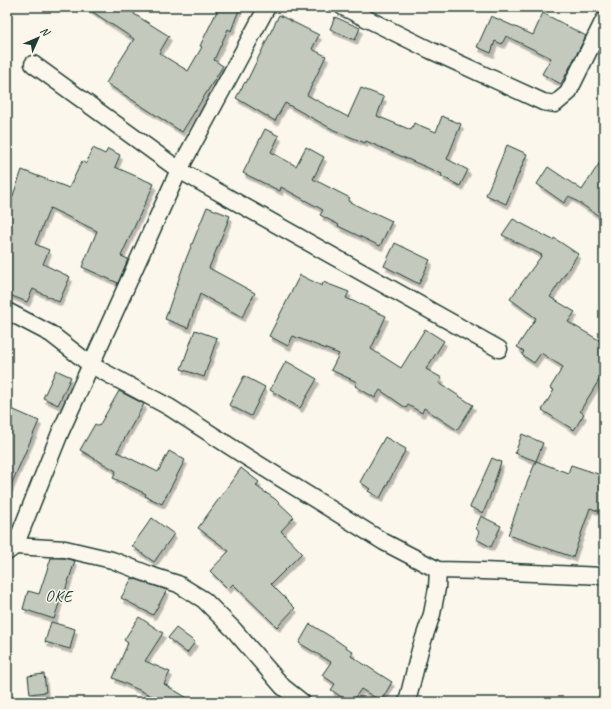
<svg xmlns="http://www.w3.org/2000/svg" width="611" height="709" font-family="Caveat,sans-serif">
  <defs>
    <filter id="shadow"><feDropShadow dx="2.5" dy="4.5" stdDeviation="0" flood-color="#0004"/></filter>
  </defs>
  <rect width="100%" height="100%" fill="#fbf7ec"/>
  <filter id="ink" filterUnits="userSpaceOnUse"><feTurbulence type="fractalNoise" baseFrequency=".025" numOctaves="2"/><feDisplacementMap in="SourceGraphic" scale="8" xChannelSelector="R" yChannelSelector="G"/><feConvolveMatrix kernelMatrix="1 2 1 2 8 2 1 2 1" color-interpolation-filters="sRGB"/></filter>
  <g filter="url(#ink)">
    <g fill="#c4c9be" stroke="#1f3d34" filter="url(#shadow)">
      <path d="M85,7H128L135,12L134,14L169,36L159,53L188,71L202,47L200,46L219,7H240L231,31L228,29L214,60L223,66L182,132L106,83L134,39Z"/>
      <path d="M543,13L586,36L561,84L542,74L551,58L506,36L502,44L495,41L491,53L477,47L491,16L533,35Z"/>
      <path d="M279,15L319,35L312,49L326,56L307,95L348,117L361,88L384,97L377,116L411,130L414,123L436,132L442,116L461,124L447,159L468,170L460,186L441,176L442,174L366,141L365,143L334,130L285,103L275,121L236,98L245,82L246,83Z"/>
      <path d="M335,17L360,28L355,40L330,29Z"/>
      <path d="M265,129L279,136L271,152L296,166L306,147L324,157L313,179L350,198L348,201L372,213L373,212L392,221L380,246L338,226L339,225L320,215L323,210L281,187L280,191L243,173Z"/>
      <path d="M507,145L527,154L506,204L486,195Z"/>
      <path d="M93,148L105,154L108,149L120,155L115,167L154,184L121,256L128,259L118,283L82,267L97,231L50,208L35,244L49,250L43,264L70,277L59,302L33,289L27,302L7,294V206L11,198H12L22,170L69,188L82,161L86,164Z"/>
      <path d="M604,156V209L599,216L569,196L564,203L537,184L548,167L582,190Z"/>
      <path d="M207,207L230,216L209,268L255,293L242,317L200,294L188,328L165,319L184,264Z"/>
      <path d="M513,219L553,240L554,238L578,254L550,297L575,312L568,322L604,343V383L599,380L580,411L584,414L574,430L542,410L554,390L550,388L563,367L541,353L534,363L522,355L524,351L517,347L536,318L510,299L542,255L502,235Z"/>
      <path d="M395,243L430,260L419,284L384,266Z"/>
      <path d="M300,275L322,286L323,282L349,292L346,298L386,316L371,349L401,368L425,329L444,341L426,369L442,378L439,383L473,405L457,430L424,408L422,413L408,405L406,408L380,390L375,398L355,386L357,382L331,370L339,354L293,336L288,346L269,336Z"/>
      <path d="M195,330L217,338L204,377L181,369Z"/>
      <path d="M286,361L317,379L300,408L270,390Z"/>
      <path d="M56,370L71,377L58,405L43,398Z"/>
      <path d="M244,376L265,387L251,416L229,405Z"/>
      <path d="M119,391L144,404L117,452L158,472L169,451L185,460L162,504L145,496L146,494L113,478L116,471L80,450L95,424L99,426Z"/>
      <path d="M7,407L39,421L7,494Z"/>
      <path d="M522,434L543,443L536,461L515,453Z"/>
      <path d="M385,437L406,449L380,498L368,491L370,489L360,482Z"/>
      <path d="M492,458L501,462L489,499L483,513L470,507Z"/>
      <path d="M536,461L568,473L571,465L604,476V504L601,512L590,508L573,557L508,535L520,500Z"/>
      <path d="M241,468L259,482L256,486L275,499L294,517L281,531L302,553L271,584L295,608L277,627L233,584L228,589L210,571L229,551L198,528Z"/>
      <path d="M481,516L501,526L491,547L476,539L479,532L476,528Z"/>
      <path d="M152,518L174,534L154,562L132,546Z"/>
      <path d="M51,558H64L75,561L63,597H61L54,619L23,609L28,591L39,594Z"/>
      <path d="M132,578L167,590L153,615L121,598Z"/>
      <path d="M139,617L163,633L145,661L170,672L164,684L194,702H165L113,678L128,643L124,640Z"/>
      <path d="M51,622L75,629L70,649L45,642Z"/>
      <path d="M310,624L336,640L353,652L351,656L392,682L381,701L361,689L352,702H349L331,690L335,684L322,675L331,662L299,643Z"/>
      <path d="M176,628L195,642L187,653L168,638Z"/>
      <path d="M44,674L46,692L30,694L28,676Z"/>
    </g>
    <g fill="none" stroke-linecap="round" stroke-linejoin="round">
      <g stroke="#1f3d34" stroke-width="19">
        <g id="street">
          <path d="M343,7L430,50L543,102L555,104L568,93L604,20"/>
          <path d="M33,64L179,170L499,349"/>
          <path d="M7,311L51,334L91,365L169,407L245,456L384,542L438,570L482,571L604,576"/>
          <path d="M15,546L65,549L112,560L153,576L178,584L204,600L234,630L283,687L302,702"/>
          <path d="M7,552L15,546L60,433L179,170L267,7"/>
          <path d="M407,702L420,650L432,614L437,588L438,570"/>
        </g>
      </g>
      <use href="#street" stroke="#fbf7ec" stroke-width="16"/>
    </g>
  </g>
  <g text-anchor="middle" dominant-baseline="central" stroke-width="3" stroke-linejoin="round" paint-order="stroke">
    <g font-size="16" letter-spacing="1" fill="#1f3d34" stroke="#fbf7ec">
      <text x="59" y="596">OKE</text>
    </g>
  </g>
  <rect width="611" height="709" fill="none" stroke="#fbf7ec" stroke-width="24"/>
  <rect x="12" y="12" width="587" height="685" fill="none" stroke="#1f3d34" stroke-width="1.5" filter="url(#ink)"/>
  <g transform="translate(38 38) rotate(45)" stroke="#fbf7ec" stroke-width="3" paint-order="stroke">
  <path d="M0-3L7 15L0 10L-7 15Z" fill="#1f3d34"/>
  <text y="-6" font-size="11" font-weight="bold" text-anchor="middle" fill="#1f3d34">N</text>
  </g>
</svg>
